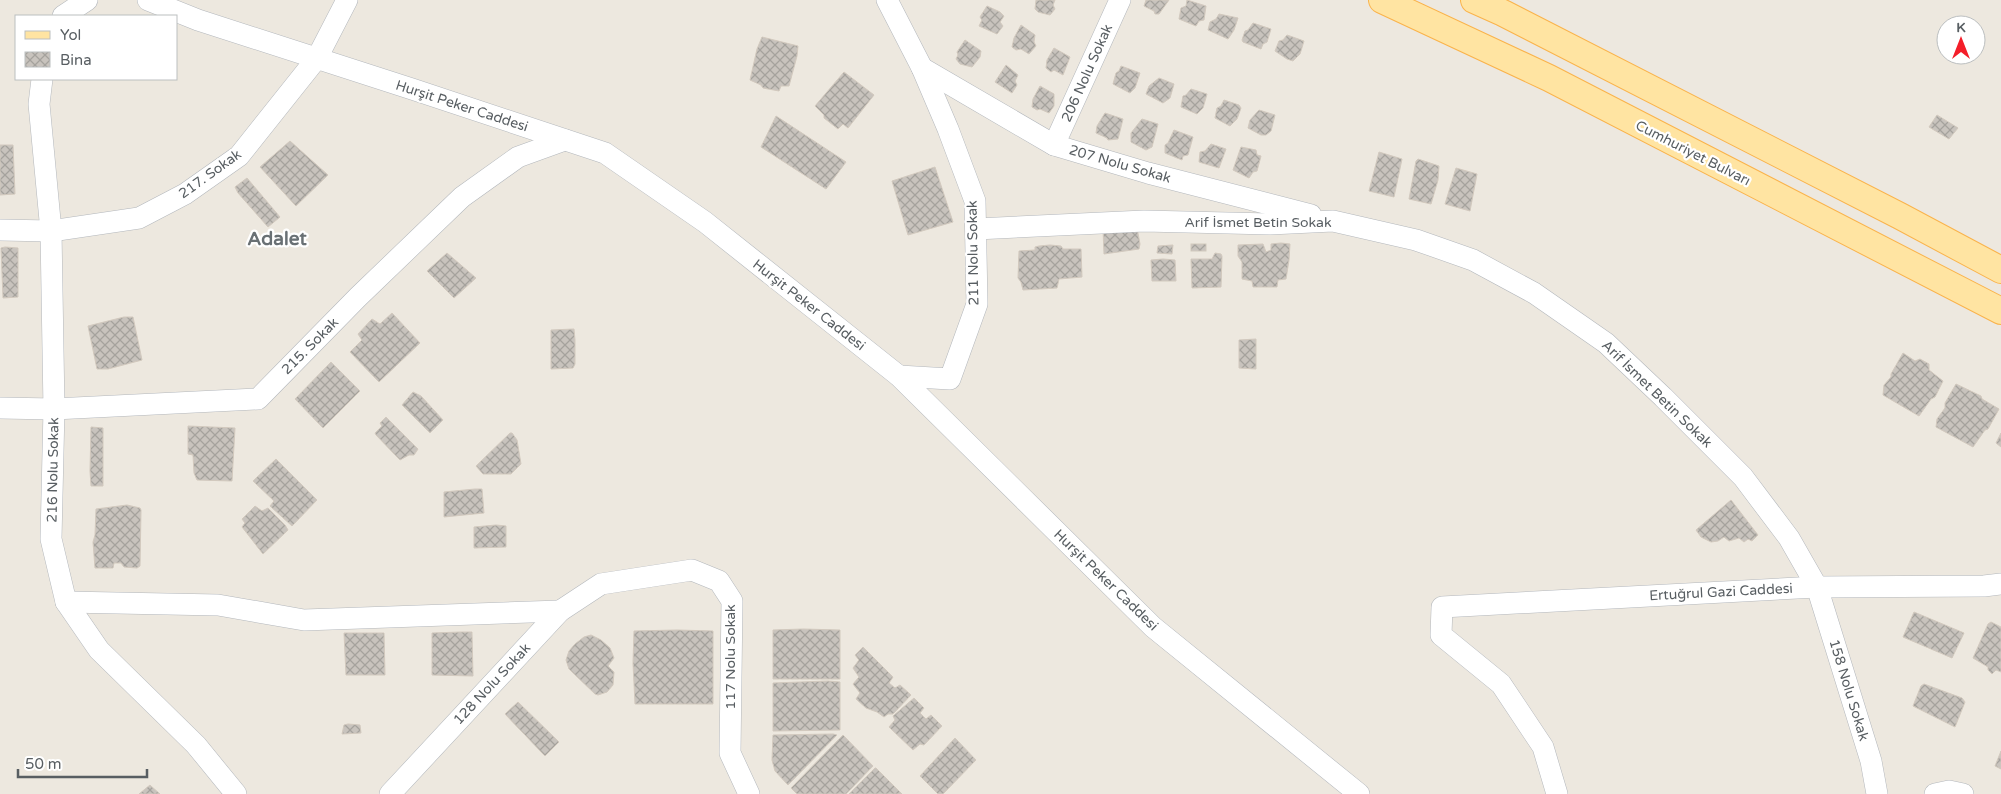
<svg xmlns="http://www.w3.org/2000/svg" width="2001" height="794" font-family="'Varela Round',sans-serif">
  <defs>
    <pattern id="building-cross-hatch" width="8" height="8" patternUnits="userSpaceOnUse" patternTransform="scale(1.25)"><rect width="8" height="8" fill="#c8c3bd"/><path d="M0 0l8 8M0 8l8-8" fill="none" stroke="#a5a29d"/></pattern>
  </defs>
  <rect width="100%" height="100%" fill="#ede8df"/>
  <g fill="url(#building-cross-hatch)" stroke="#d2c9be">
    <path d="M1036,0H1055L1053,5L1055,9L1050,15L1038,12L1035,9Z"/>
    <path d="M1146,0H1169L1159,14H1155L1154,11L1144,6Z"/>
    <path d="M1187,0L1206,6L1204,20L1199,21L1196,26L1179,19L1181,8L1186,6Z"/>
    <path d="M987,6L1000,12L1004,16L1000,22L1003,26L997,34L979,26L982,20L980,17Z"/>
    <path d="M1219,14L1238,18L1234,30L1228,39L1208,30L1210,22L1216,19Z"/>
    <path d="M1253,23L1271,29L1267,42L1263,44L1261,49L1243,42L1242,40L1245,31L1248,30Z"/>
    <path d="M1021,25L1035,35L1034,42L1036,46L1029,54L1021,49L1016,50L1012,47L1014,38Z"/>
    <path d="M1287,35L1304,41L1300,54L1293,61L1287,59L1275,51L1279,41L1283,40Z"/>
    <path d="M762,37L798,46L797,56L789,86H781L779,91L763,88L761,85L750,80L757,49Z"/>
    <path d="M965,40L981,51L980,57L972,67L960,64L956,59L958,55L957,52Z"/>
    <path d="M1054,48L1070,57L1063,75L1054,70L1051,72L1046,68L1047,60Z"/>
    <path d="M1006,65L1018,75L1015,81L1017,85L1012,93L995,82Z"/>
    <path d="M1121,66L1140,73L1135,88L1130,93L1113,84L1116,73L1119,71Z"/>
    <path d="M844,72L874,95L848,128L843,124L838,129L824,118V115L815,106Z"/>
    <path d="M1159,78L1174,84L1170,98L1163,103L1146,94L1149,86Z"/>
    <path d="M1040,86L1054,94V106L1049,113L1040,109L1037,110L1032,107L1033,99Z"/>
    <path d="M1191,89L1207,94L1203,108L1197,114L1181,107L1183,96L1186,95Z"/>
    <path d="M1224,100L1239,105L1241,108L1237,119L1230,126L1215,118L1217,108L1221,106Z"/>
    <path d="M1259,110L1275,115L1271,131L1266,135H1261L1248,128L1250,120Z"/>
    <path d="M1105,113L1123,119L1118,139L1108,140L1107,138L1096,133L1097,126Z"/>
    <path d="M1937,115L1958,128L1949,139L1929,127Z"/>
    <path d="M776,116L846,162L826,189L761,147Z"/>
    <path d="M1142,119L1158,124L1152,147L1146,150L1131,142V133Z"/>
    <path d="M1174,130L1193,137L1188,155L1183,156L1182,160L1165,153V145L1168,143Z"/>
    <path d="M290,141L328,175L296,206L260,167Z"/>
    <path d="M1211,144L1226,149L1219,168L1199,162L1200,152L1205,151Z"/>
    <path d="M0,145H13L15,194L0,195Z"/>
    <path d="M1241,147L1256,150L1257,155L1261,156L1257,171L1253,172L1249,178L1233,170Z"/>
    <path d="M1379,152L1402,159L1394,197L1369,191Z"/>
    <path d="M1418,159L1439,166L1438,180L1431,204L1409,199L1416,161Z"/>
    <path d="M935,167L953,222L908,235L892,181Z"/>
    <path d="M1456,168L1477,174L1470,211L1445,204Z"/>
    <path d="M247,178L280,217L268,227L238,193L235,187Z"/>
    <path d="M1137,228L1140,244L1139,249L1104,254L1103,229Z"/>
    <path d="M1281,243L1290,244L1289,260L1286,279L1278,280L1277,287H1253L1252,281L1242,279V262L1238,256V245L1263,244L1266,252L1271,250V244Z"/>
    <rect x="1191" y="244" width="15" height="7"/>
    <path d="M1050,245L1061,246L1063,249H1081L1082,277L1059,279L1057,288L1023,290L1021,282L1018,278L1019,251L1035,250V247L1039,246Z"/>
    <path d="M1173,245L1172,254L1157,253L1158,246Z"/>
    <path d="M5,247L18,248V297L3,298L1,248Z"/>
    <path d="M447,253L476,278L454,298L427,271Z"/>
    <path d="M1215,253L1221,254L1222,256L1221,287L1192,288L1191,259H1212Z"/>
    <path d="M1163,259L1175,260L1176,281H1152L1151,260Z"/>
    <path d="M392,313L420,343L379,382L350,352L362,340L358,334L372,319L380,324Z"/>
    <path d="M124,317H133L142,360L108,369H97L88,326Z"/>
    <path d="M574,329L575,340V364L573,368L551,369V330Z"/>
    <path d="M1256,339V369L1239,368V340Z"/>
    <path d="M1903,353L1915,361L1920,359L1929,364V370L1943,381L1935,397L1931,399L1919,416L1883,395L1884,385L1891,377V374Z"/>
    <path d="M331,362L360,391L323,428L295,399Z"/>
    <path d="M1956,384L1981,396L1982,399L1999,409L1988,429L1985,430L1973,447L1936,427L1937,419L1945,408V403Z"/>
    <path d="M413,392L421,396L443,420L430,433L402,405Z"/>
    <path d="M386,417L418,449L414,455H409L400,460L376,435L375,433L382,426L380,423Z"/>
    <path d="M188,426L235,428L232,481L197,480L194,473L193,455L188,454Z"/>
    <path d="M91,427L103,428V486H91L90,471Z"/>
    <path d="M510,433H512L517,440L521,464L511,474H483L476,466Z"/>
    <path d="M2001,433V447L1996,443Z"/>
    <path d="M276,459L317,500L292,526L270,506L274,501L253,481Z"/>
    <path d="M475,489H482L484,513L444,517V492Z"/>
    <path d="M1731,500L1758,535L1752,541L1748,539L1744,542L1739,538L1729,541L1724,537L1718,541L1711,542L1701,537L1696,530Z"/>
    <path d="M127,505L140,508L141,510L140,566L137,568L124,567L121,563H114L113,568H95L93,542L95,535L96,509Z"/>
    <path d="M255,506L262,511L268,508L285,525L288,530L263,554L242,527L245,523L242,519Z"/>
    <path d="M496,525L506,526V547L474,548V527Z"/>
    <path d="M1914,612L1964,633L1952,658L1903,637Z"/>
    <path d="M1991,622L2001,627V672L1996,670L1992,674L1988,670V667L1973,658L1988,624Z"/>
    <path d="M803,629L840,630V679H773V630Z"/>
    <path d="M677,630L713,631V704H635L633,663L634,631Z"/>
    <path d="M461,632H472V634L473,676L432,675V633Z"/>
    <path d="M344,633H384L385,675H346Z"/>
    <path d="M591,635L601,640L610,648L614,658L608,666L614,672L613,685L607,692L598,695L595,694L569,669L566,660L569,651L575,644L584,637Z"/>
    <path d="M863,647L893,677L889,683L895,688L900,685L911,695L893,714H888L884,717L877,712L866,708L856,699L860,693L853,684L859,677L853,668L859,660L855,655Z"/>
    <path d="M828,681L840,682V730L773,731V683Z"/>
    <path d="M1924,684L1962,698L1965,702L1955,727L1913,706L1921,686Z"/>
    <path d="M914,698L924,708L920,713L926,719L931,715L942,726L924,745L920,744L913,750L889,727L895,720L893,716Z"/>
    <path d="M518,702L559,742L545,756L505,714Z"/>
    <path d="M348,724L360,725L361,733L342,734L344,725Z"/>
    <path d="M833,734L837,735L788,785L775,771L772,760L773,735Z"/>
    <path d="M843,735L873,766L846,794H797L791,788Z"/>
    <path d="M955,738L976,760L943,794H938L920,776Z"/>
    <path d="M2001,751V769L1995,766Z"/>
    <path d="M875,768H876L902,794H849Z"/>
    <path d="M150,785L151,786L160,794H139Z"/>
  </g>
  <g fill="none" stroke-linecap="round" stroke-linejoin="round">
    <g stroke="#b3b7bc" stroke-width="22">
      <g id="minor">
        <path d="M148,0L198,20L412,89L605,153L705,222L899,376L1153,627L1359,794"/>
        <path d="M887,0L922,68L948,129L975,201L977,304L950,379L899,376"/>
        <path d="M63,16L87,0"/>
        <path d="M922,68L1054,145L1148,173L1311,215"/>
        <path d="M42,79L39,104L51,231L54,409L51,539L66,602L99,650L196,745L236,794"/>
        <path d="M1054,145L1120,0"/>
        <path d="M976,229L1144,221L1270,224L1333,221L1416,240L1473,260L1534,293L1606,343L1663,397L1743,477L1789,538L1817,587L1871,761L1877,794"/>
        <path d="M0,230L51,231L139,218L185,194L239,156L317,58L347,0"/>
        <path d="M0,408L54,409L258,399L358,297L462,197L518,157L565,140"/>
        <path d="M66,602L218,605L304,620L560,611"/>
        <path d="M390,794L560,611L601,584L692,570L719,581L732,601L730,753L749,794"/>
        <path d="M1557,794L1543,747L1501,684L1441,635L1442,607L1817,587L1984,586L2001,584"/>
        <path d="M1935,794L1949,791L1963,794"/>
      </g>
    </g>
    <g stroke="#fab34b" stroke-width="28">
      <g id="major">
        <path d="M1382,0L1549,78L2001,311"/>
        <path d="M1474,0L1503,13L1900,216L2001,270"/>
      </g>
    </g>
    <use href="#minor" stroke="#fff" stroke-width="21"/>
    <use href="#major" stroke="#ffe4a2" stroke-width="26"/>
  </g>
  <g text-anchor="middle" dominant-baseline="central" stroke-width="4.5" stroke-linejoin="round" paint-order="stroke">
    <g font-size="14" fill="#585e62" stroke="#fff">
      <text transform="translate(1087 73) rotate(-66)">206 Nolu Sokak</text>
      <text transform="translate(462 106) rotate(18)">Hurşit Peker Caddesi</text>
      <text transform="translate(1693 153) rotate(27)">Cumhuriyet Bulvarı</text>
      <text transform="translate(1120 164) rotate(16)">207 Nolu Sokak</text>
      <text transform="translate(210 174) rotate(-36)">217. Sokak</text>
      <text x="1258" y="222">Arif İsmet Betin Sokak</text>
      <text transform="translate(973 253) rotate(-91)">211 Nolu Sokak</text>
      <text transform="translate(809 305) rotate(38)">Hurşit Peker Caddesi</text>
      <text transform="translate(310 346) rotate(-45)">215. Sokak</text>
      <text transform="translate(1657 394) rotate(44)">Arif İsmet Betin Sokak</text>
      <text transform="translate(53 470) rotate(-89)">216 Nolu Sokak</text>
      <text transform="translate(1106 580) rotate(44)">Hurşit Peker Caddesi</text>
      <text transform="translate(1721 592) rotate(-3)">Ertuğrul Gazi Caddesi</text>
      <text transform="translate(730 657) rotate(-90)">117 Nolu Sokak</text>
      <text transform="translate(492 684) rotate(-47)">128 Nolu Sokak</text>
      <text transform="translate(1849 690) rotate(73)">158 Nolu Sokak</text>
    </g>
    <g font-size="19" font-weight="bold" fill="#697074" stroke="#fff">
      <text x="277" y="239">Adalet</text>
    </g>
  </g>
  <rect x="15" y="15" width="162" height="65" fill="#ffffff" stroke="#bcbfc0"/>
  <rect x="25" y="31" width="25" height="8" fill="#ffe4a2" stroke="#bcbfc0"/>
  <text x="60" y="40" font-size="15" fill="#585e62">Yol</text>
  <rect x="25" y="52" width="25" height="15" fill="url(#building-cross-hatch)" stroke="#bcbfc0"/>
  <text x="60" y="65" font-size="15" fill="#585e62">Bina</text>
  <g transform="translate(1961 40)"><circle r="24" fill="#ffffff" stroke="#bcbfc0"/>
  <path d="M0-4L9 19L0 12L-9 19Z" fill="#f41e29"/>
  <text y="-8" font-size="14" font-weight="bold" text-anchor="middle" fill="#585e62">K</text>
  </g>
  <path d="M18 769v8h129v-8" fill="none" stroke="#585e62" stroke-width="2.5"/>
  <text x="25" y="769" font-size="15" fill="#585e62" stroke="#ffffff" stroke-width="4" paint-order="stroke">50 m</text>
</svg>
